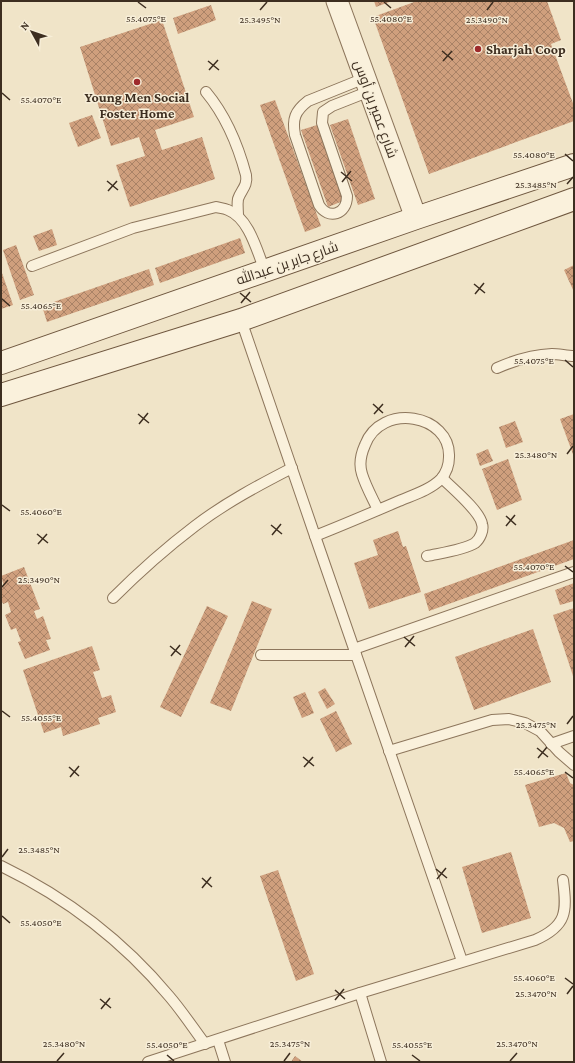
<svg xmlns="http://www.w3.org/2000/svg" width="575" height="1063" font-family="'Crimson Pro',Cairo,serif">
  <defs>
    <pattern id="building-cross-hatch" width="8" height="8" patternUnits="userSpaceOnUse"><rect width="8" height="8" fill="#cf9f7d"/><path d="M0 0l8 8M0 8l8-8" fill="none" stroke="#a98266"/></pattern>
  </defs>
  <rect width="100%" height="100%" fill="#f0e4c8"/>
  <g fill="url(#building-cross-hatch)">
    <path d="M374,1H392L376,7Z"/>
    <path d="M417,1H547L561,40L551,44L574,106V121L429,174L373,17Z"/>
    <path d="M211,5L216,20L178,34L173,18Z"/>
    <path d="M162,20L194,117L155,130L162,150L202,137L215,179L130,207L116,165L145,156L139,137L111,146L80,47Z"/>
    <path d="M275,100L321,226L305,232L260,105Z"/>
    <path d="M92,115L101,138L78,147L69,123Z"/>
    <path d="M348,119L375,199L358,205L330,125Z"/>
    <path d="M317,125L343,201L328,207L301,130Z"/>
    <path d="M52,229L57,245L39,251L33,236Z"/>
    <path d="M240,238L245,253L160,283L155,268Z"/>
    <path d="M16,245L34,295L20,300L3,250Z"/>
    <path d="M574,265V292L564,270Z"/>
    <path d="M149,269L154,285L47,322L42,306Z"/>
    <path d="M1,270L13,305L1,309Z"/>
    <path d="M574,414V457L560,419Z"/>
    <path d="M515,421L523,442L506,448L499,427Z"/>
    <path d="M488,449L493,461L480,466L476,454Z"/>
    <path d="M508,459L522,500L497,510L482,469Z"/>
    <path d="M398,531L403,547L406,546L421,592L369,609L354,563L378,555L373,540Z"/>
    <path d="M574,540V559L429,611L424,594Z"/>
    <path d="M24,567L40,609L34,611L37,619L43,616L51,639L46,640L50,650L25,659L18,642L21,641L16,628L11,630L5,615L11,612L8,602L3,604L1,599V588L4,586L1,576Z"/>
    <path d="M574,583V601L560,605L555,590Z"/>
    <path d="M252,601L272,609L231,711L210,703Z"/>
    <path d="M207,606L228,616L181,717L160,707Z"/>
    <path d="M574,608V679L553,615Z"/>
    <path d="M533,629L551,682L474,710L455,657Z"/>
    <path d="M92,646L100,670L93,672L102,698L111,695L116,712L98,718L100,724L63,736L61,727L44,733L23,670Z"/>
    <path d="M325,688L335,704L327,709L318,692Z"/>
    <path d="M305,692L314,713L302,718L293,697Z"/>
    <path d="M336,711L352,744L336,752L320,719Z"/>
    <path d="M566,773L570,783L574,785V841L570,842L564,828L554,823L539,827L525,785Z"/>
    <path d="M511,852L531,918L482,933L462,867Z"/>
    <path d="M278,870L314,974L296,981L260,876Z"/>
    <path d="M295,1056L303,1062H291Z"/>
  </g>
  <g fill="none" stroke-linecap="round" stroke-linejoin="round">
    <g stroke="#8d765c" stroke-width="12">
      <g id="lane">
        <path d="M365,78L308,101C295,111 292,119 295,135L319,205C328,220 347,215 347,196L322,123L323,112L332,106L370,91"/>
        <path d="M206,92C226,116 238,145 246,175C248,186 241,190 238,199C237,205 238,210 238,216"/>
        <path d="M32,266L133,228L216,207C219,208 224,208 228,210C249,218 257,251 265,271"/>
        <path d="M241,320L315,536L462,961"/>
        <path d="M497,368C515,360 533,355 552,354C559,354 567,356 574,356"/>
        <path d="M315,536C343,525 371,513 399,501C413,495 430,490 441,479C446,473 449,464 449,457C451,414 381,402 365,445C361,454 359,465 362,474C366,487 373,499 378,510"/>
        <path d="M427,556C441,553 464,550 475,543C480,539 484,530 482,524C480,511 452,488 442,478"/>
        <path d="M113,598C139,572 166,548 195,526C225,503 259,485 292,468"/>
        <path d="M354,649L574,572"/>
        <path d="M261,655H356"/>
        <path d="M551,744L574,736"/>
        <path d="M389,751L492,720L509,719L525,723L540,731L559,752L574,765"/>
        <path d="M1,866C65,897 123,941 169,996C182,1011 193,1028 205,1044"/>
        <path d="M360,993L381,1062"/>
        <path d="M218,1040L225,1062"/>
        <path d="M148,1062L360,993L535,940C567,926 567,912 563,880"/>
      </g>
    </g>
    <g stroke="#8d765c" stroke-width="23">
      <path id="street" d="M337,1L416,218"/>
    </g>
    <g stroke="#6f573f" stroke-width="24">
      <g id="secondary">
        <path d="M1,363L416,218L574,165"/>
        <path d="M1,395L241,320L574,199"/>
      </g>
    </g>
    <use href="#lane" stroke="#faf1dc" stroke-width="10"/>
    <use href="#street" stroke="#faf1dc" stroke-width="21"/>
    <use href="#secondary" stroke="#faf1dc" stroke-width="22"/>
  </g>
  <path fill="none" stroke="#3d2e20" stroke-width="1.5" d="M138,2L146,8M384,2L391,8M260,10L267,2M487,10L493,2M442,51L453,60M208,61L219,70M443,61L452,51M209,70L218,60M2,93L10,100M565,154L573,161M341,172L352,181M107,181L118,190M342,182L351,171M567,184L573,177M108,191L117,181M474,284L485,293M240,293L251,302M475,294L484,283M2,299L10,306M241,303L250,292M565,360L573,367M373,404L383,413M138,414L149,423M374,414L383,404M139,424L148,413M567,454L573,446M2,505L10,511M506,516L516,525M271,525L282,534M506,526L515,515M37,534L48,543M272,535L281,524M38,544L47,534M565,566L573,572M2,587L8,580M404,637L415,646M170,646L181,655M405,647L414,636M171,656L180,645M2,711L10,717M567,724L573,716M537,748L548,757M303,757L314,766M538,758L547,747M69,767L79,776M304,767L313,757M565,772L573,778M70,777L79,766M2,857L8,849M436,869L447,878M202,878L212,887M437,879L446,868M202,888L211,877M2,916L10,923M565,978L573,984M335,990L345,999M567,994L573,986M100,999L111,1008M335,1000L344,989M101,1009L110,998M167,1055L174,1061M412,1055L420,1061M57,1061L64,1053M284,1061L290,1053M510,1061L517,1053"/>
  <g fill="#9e2a2b" stroke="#f7eed8" stroke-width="1.5">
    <circle cx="478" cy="49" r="4"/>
    <circle cx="137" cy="82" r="4"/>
  </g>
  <g text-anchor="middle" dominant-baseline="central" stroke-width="3" stroke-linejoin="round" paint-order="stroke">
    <g font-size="14" font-weight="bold" fill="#3d2e20" stroke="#f7eed8" text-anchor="start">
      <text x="486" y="49">Sharjah Coop</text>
      <text x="137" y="97" text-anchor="middle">Young Men Social<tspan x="137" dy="16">Foster Home</tspan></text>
    </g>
    <g font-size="14" fill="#3d2e20" stroke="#f7eed8">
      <text transform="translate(376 109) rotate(70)">شارع عمير بن أوس</text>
      <text transform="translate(287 263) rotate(-19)">شارع جابر بن عبدالله</text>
    </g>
  </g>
  <g font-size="10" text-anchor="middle" fill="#3d2e20" stroke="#f7eed8" stroke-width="3" stroke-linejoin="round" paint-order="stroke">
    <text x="146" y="22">55.4075°E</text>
    <text x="391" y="22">55.4080°E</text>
    <text x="260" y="23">25.3495°N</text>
    <text x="487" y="23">25.3490°N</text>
    <text x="41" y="103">55.4070°E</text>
    <text x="534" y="158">55.4080°E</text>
    <text x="536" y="188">25.3485°N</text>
    <text x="41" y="309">55.4065°E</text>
    <text x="534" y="364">55.4075°E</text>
    <text x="536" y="458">25.3480°N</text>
    <text x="41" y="515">55.4060°E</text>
    <text x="534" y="570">55.4070°E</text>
    <text x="39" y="583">25.3490°N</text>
    <text x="41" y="721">55.4055°E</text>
    <text x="536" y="728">25.3475°N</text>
    <text x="534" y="775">55.4065°E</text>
    <text x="39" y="853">25.3485°N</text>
    <text x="41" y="926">55.4050°E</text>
    <text x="534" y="981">55.4060°E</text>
    <text x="536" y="997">25.3470°N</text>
    <text x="64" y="1047">25.3480°N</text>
    <text x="290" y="1047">25.3475°N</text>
    <text x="517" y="1047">25.3470°N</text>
    <text x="167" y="1048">55.4050°E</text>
    <text x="412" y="1048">55.4055°E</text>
  </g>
  <rect width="575" height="1063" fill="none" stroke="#3d2e20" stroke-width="4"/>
  <g transform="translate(32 32) rotate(310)" stroke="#f7eed8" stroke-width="3" paint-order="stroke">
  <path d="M0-3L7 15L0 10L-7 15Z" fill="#3d2e20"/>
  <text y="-6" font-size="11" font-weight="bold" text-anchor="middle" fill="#3d2e20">N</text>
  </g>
</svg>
